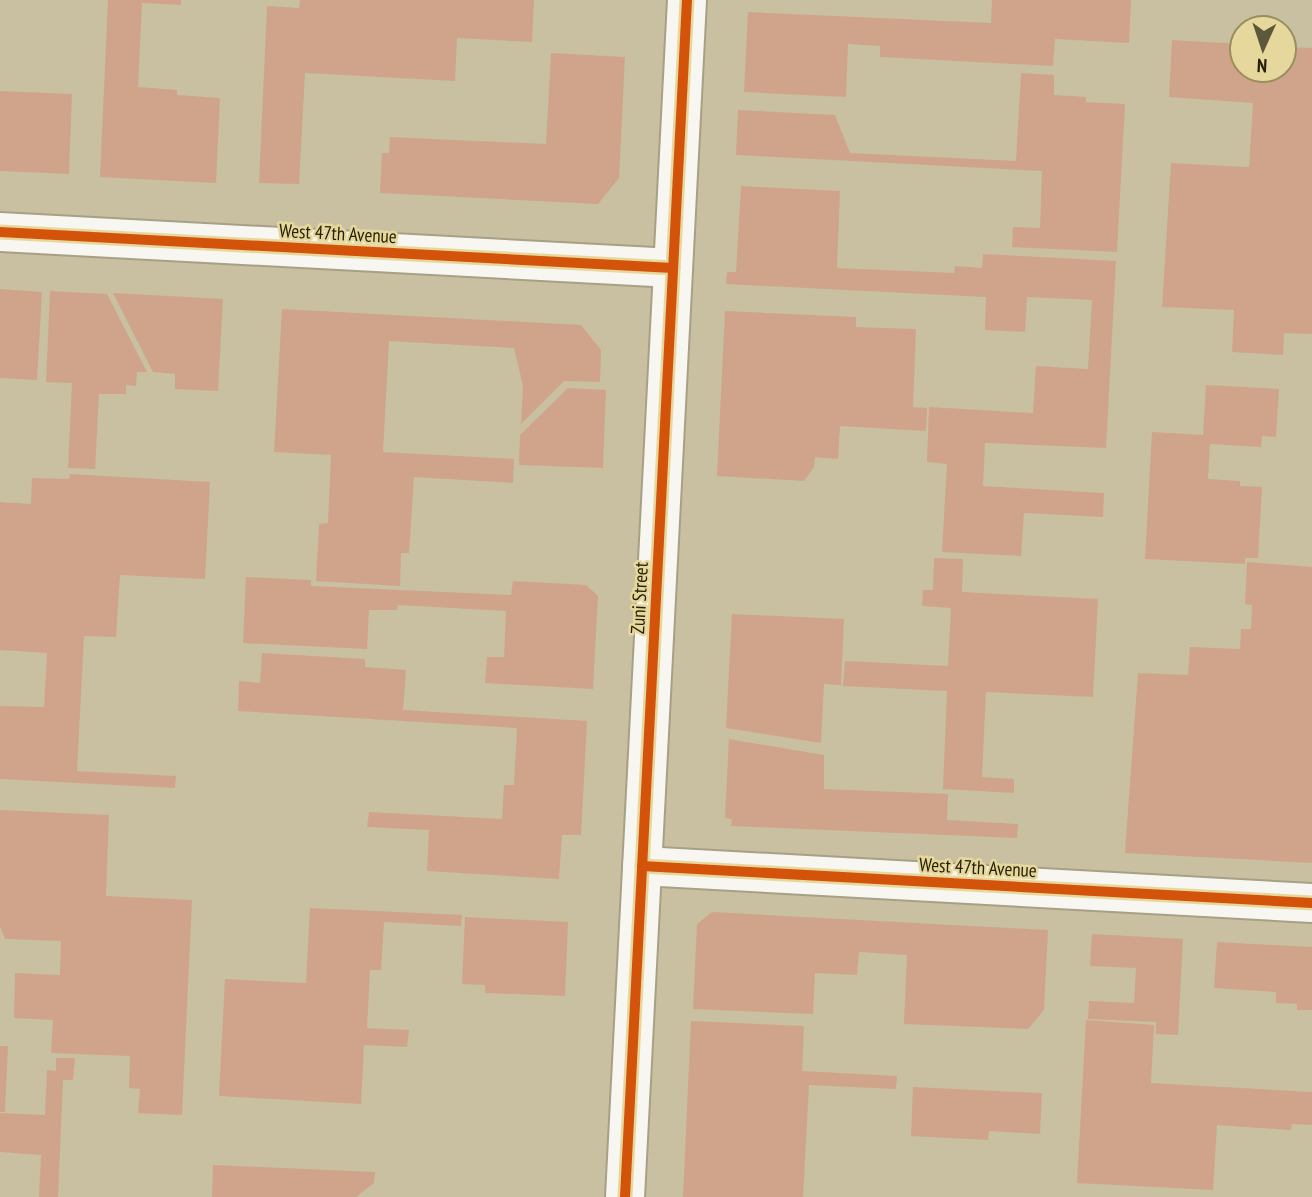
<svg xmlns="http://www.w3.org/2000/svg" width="1312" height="1197" font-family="'PT Sans Narrow',sans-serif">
  <rect width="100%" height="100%" fill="#c8c0a0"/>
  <g fill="#d0a48a">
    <path d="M108,0H181V5L142,3L138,87L177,90V95L220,98L216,183L100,177Z"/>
    <path d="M300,0H534L532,42L457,38L455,81L305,73L299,184L259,183L267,6L299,8Z"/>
    <path d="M992,0H1131L1129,43L1055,39L1053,66L880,57V46L848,44L846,97L744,92L748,12L991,23Z"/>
    <path d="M1172,40L1242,44V70H1284V47L1312,48V334L1284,333L1283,355L1232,352L1234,310L1162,307L1171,163L1249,167L1253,103L1169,97Z"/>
    <path d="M551,53L625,57L619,178L598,204L380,193L382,153H389L390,137L546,144Z"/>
    <path d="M1021,73L1054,75V95L1086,97V102L1125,104L1117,252L1012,247L1013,227L1040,228L1042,171L736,155L738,110L835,115L850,153L1016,161Z"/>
    <path d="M0,91L72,94L69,174L0,171Z"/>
    <path d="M741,186L840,191L837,268L954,273L955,266L982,268L983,254L1116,261L1106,448L985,443L983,486L1104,493L1103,517L1024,513L1021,556L942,552L947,464L927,462L929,407L1033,413L1036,366L1088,369L1092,300L1027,297L1025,332L985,330L986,297L726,284L727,272H736Z"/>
    <path d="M0,289L42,292L37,380L0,378Z"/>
    <path d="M50,291L107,294L147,372H137L136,386L126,385V394H99L95,469L68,468L72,383L46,382Z"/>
    <path d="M113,293L223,299L218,391L175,389V374L153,372Z"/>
    <path d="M282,309L581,325L601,350L600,382L564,381L521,424L523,386L514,348L389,341L383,452L514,459L513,483L414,477L409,553H401L400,586L316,581L319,524L328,523L331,455L274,452Z"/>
    <path d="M725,311L856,317V327L916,329L913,407L927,408L926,431L840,426L838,459L815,457L814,467L804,481L717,476Z"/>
    <path d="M1206,385L1279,389L1276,437L1262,436L1261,447L1210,444L1208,479L1240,481V486L1262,487L1258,558H1245V564L1145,559L1152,432L1203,435Z"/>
    <path d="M568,388L606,390L603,468L519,465L520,435Z"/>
    <path d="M70,474L210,482L205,579L120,575L116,637L84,636L77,771L176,776L175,788L0,779V706L44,707L47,653L0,650V502L31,504L32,478L69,479Z"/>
    <path d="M934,558L963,559L962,592L1098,599L1093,697L986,692L982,777L1014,779V793L943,789L947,691L843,686L845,661L948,666L951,608L922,606L923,590H933Z"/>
    <path d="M1247,562L1312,567V863L1125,853L1138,673L1188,675L1190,647L1240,649L1241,629H1251L1252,605L1245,604Z"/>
    <path d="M246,577L311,580V586L511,595L513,581L586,585L598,596L593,689L485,683L487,657H504L506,611L398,605L397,610H369L367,649L243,643Z"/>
    <path d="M732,614L844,619L841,685L824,684L821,743L726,728Z"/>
    <path d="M262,653L365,659V667L406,670L403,710L587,721L581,835H562L559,879L427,871L429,830L367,827L369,812L502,819L504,785H514L517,728L238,711L239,681L260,683Z"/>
    <path d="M729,739L824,755V789L948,794L947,820L1018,824L1017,838L731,826L732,819L725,818Z"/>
    <path d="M0,810L109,815L106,896L192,900L182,1115L138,1113L140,1089L129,1088L130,1056L51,1053L53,1020L14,1018L15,973L60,975L61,941L5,939L0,926Z"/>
    <path d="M310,908L462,915L461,926L384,922L381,970H370L367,1028L409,1030L407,1047L364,1045L361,1104L219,1096L225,979L306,983Z"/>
    <path d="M712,912L1048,930L1044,1010L1028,1029L904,1024L907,955L859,952L857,975L815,973L813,1014L693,1009L697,924Z"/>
    <path d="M465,917L568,922L565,996L485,993V985L462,984Z"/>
    <path d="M1092,934L1183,939L1178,1035L1156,1034V1022L1088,1019L1089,1001L1134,1003L1136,968L1090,966Z"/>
    <path d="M1217,942L1312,947V1010H1297V1004L1276,1003V992L1214,988Z"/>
    <path d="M1086,1020L1154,1025L1151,1083L1312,1092V1125L1292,1124L1291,1130L1217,1125L1213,1190L1077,1183Z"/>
    <path d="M691,1021L804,1026L802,1071L897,1076L896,1089L809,1085L803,1197H683Z"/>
    <path d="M0,1046H8L5,1112H0Z"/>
    <path d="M56,1058H75L73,1080H63L58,1197H39L41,1155L0,1152V1113L45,1115L47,1070L56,1071Z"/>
    <path d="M913,1087L1042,1093L1040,1134L989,1131L988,1140L911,1136Z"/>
    <path d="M213,1165L375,1172L374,1183L356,1197H212Z"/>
  </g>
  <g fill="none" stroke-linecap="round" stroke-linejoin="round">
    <g stroke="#a7a086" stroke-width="42">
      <g id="street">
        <path d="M0,232L673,268"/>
        <path d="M642,866L1312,903"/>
      </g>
    </g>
    <g stroke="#a7a086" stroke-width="42">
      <path id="secondary" d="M625,1197L687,0"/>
    </g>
    <use href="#street" stroke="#f7f6f1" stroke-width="38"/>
    <use href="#secondary" stroke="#f7f6f1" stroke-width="38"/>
    <g stroke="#e6d89c" stroke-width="15">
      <g id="cycleway">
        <path d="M0,232L673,268"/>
        <path d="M642,866L1312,903"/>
        <path d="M625,1197L687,0"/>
      </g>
    </g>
    <use href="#cycleway" stroke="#d4530b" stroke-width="10"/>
  </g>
  <g text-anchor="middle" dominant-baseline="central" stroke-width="5" stroke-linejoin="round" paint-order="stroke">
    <g font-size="19" fill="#241f06" stroke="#e6d89c">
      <text transform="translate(338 233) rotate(3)">West 47th Avenue</text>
      <text transform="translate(639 598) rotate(-87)">Zuni Street</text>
      <text transform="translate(978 867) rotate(3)">West 47th Avenue</text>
    </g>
  </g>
  <g transform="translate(1263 49) rotate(183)"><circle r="33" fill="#e6d89c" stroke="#988e60" stroke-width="2"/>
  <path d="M0-5L12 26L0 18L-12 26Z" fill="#5d573c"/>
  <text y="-10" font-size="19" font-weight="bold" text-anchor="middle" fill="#241f06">N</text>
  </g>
</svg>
